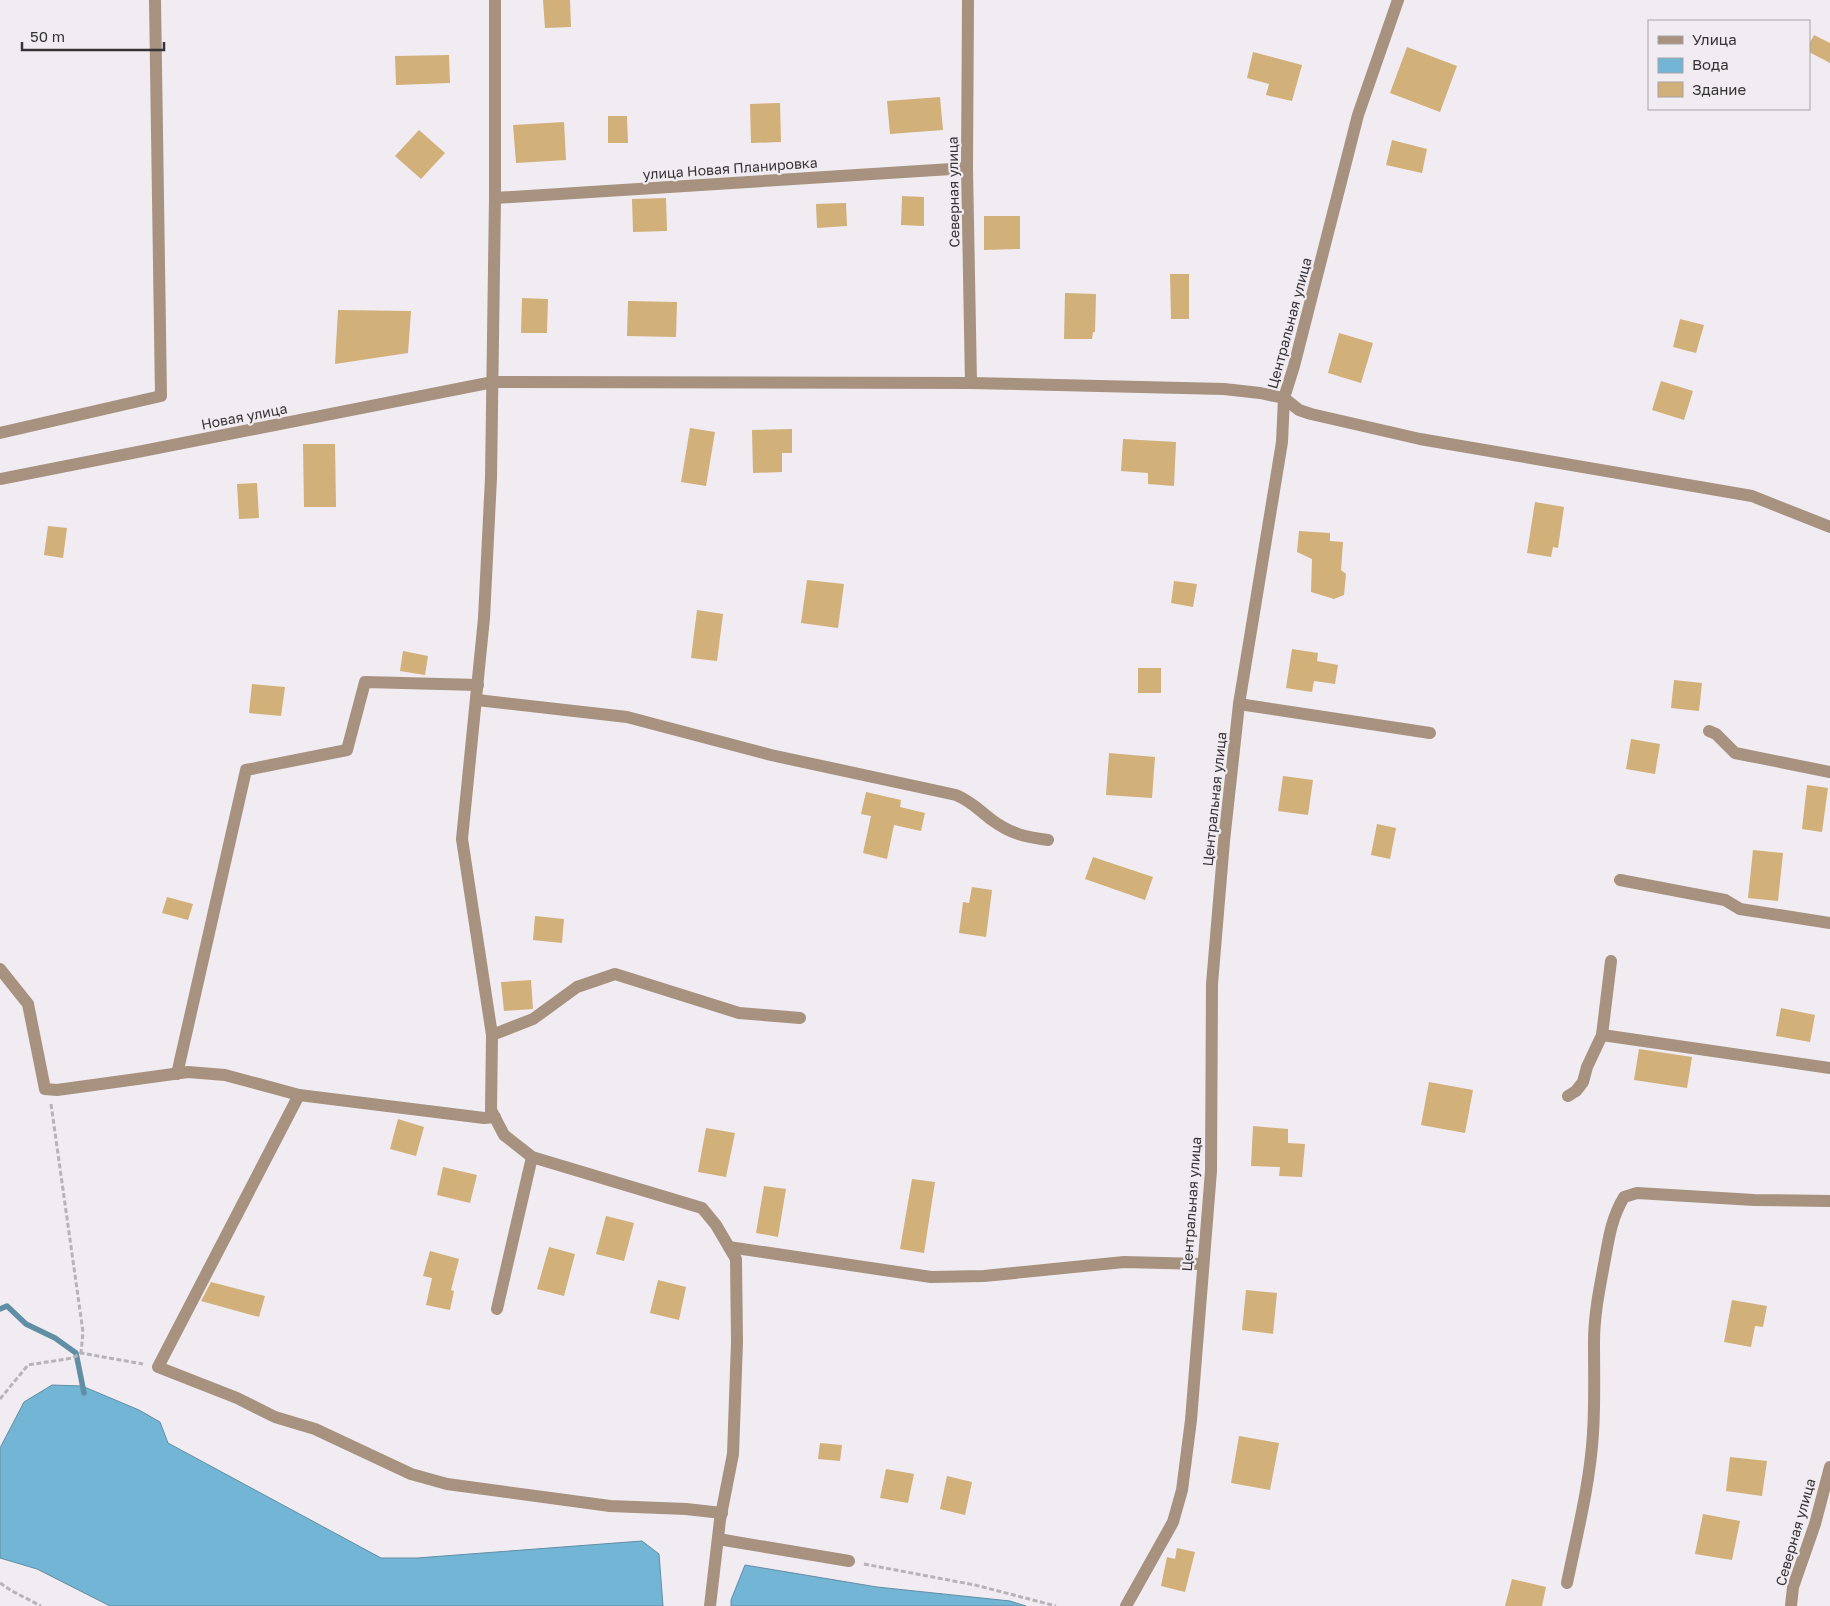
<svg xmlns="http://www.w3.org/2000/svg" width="1830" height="1606" font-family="'Golos Text',sans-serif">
  <rect width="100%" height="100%" fill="#f1ecf1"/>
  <g fill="#73b5d4" stroke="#608ea4">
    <path d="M52,1385L82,1386L139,1410L160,1422L168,1443L381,1558H417L642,1541L659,1554L663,1606H110L37,1569L0,1558V1448L24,1402Z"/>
    <path d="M745,1565L877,1587L1010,1601L1026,1606H731V1600Z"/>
  </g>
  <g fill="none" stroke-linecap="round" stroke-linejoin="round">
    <path stroke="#608ea4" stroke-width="5.5" d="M0,1309L7,1306L26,1324L55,1338L76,1353L84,1393"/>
  </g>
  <g fill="#d1b079">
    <path d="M543,0H570L571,27L545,28Z"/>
    <path d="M1814,35L1830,43V63L1809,52V44Z"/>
    <path d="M1407,47L1457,66L1440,112L1390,93Z"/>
    <path d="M1253,52L1302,65L1292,101L1266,95L1269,84L1247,78Z"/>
    <path d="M449,55L450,83L396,85L395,56Z"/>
    <path d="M940,97L943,130L890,134L887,101Z"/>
    <path d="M780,103L781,142L751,143L750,104Z"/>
    <path d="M608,116H627L628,143H608Z"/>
    <path d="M564,122L566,160L516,163L513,125Z"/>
    <path d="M419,130L445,153L421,179L395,156Z"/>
    <path d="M1392,140L1427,149L1422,173L1386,165Z"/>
    <path d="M902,196L924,197V226L901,225Z"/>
    <path d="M666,198L667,231L633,232L632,199Z"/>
    <path d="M846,203L847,226L817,228L816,204Z"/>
    <path d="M984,216H1020V249L984,250Z"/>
    <path d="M1170,274H1189V319H1171Z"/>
    <path d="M1065,293L1096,294L1095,332H1093L1092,339H1064Z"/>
    <path d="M522,298L548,299L547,333H521Z"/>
    <path d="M628,301L677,302L676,337L627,336Z"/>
    <path d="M338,310L411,311L408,353L335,364Z"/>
    <path d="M1680,319L1704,325L1696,353L1673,347Z"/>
    <path d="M1339,333L1373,343L1361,383L1328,373Z"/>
    <path d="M1661,381L1693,391L1684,420L1652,410Z"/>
    <path d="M690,428L715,432L706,486L681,482Z"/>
    <path d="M792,429V453H782V472L753,473L752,430Z"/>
    <path d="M1123,439L1176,442L1174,486L1148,484V473L1121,471Z"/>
    <path d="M303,444H335L336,507H304Z"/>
    <path d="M257,483L259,518L239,519L237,484Z"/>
    <path d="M1535,502L1564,507L1558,548L1553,547L1551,557L1527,553Z"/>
    <path d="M48,526L67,528L63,558L44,555Z"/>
    <path d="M1299,531L1330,533V541L1343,542L1341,570L1346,574L1344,595L1334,599L1311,592L1312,559L1297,552Z"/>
    <path d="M807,580L844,584L838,628L801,623Z"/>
    <path d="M1174,581L1197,584L1193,607L1171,603Z"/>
    <path d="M697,610L723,614L717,661L691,658Z"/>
    <path d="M1292,649L1318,653L1317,661L1338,665L1335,684L1314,681L1312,692L1286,688Z"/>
    <path d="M403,651L428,656L425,675L400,671Z"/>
    <rect x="1138" y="668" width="23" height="25"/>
    <path d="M1674,680L1702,683L1699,711L1671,708Z"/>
    <path d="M252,684L285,687L281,716L249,713Z"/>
    <path d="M1631,739L1660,744L1655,774L1626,769Z"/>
    <path d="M1109,753L1155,757L1152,798L1106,795Z"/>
    <path d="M1283,776L1313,780L1308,815L1278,811Z"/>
    <path d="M1807,785L1828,788L1822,832L1802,829Z"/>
    <path d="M866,792L901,800L900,807L925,813L921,831L894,825L887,859L863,853L871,816L861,814Z"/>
    <path d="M1377,824L1396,828L1390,859L1371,855Z"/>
    <path d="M1753,850L1783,853L1778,901L1748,898Z"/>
    <path d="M1093,857L1153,877L1145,900L1085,879Z"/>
    <path d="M972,887L992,890L986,937L959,933L963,902L969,903Z"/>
    <path d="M167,897L193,904L188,920L162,913Z"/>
    <path d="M535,916L564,919L562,943L533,940Z"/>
    <path d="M531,980L533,1009L504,1011L501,982Z"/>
    <path d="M1781,1008L1815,1015L1810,1042L1776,1036Z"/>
    <path d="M1639,1049L1692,1057L1687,1088L1634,1080Z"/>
    <path d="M1429,1082L1473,1090L1465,1133L1421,1125Z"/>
    <path d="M398,1119L424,1127L416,1156L390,1149Z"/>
    <path d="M1253,1126L1288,1129V1143L1305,1144L1302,1177L1279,1176L1280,1167L1251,1166Z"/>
    <path d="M706,1128L735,1133L726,1177L698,1172Z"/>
    <path d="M443,1167L477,1175L470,1203L437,1195Z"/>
    <path d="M912,1179L935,1182L924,1253L900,1249Z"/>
    <path d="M764,1186L786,1189L778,1237L756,1233Z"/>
    <path d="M606,1216L634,1223L624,1261L596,1254Z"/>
    <path d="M549,1247L575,1254L564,1296L537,1289Z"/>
    <path d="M430,1251L459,1259L451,1290L454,1291L450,1310L426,1305L432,1278L423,1276Z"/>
    <path d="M658,1280L686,1287L679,1320L650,1313Z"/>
    <path d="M211,1282L265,1296L259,1317L201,1301Z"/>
    <path d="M1246,1290L1277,1293L1273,1334L1242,1330Z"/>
    <path d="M1732,1300L1767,1306L1763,1327L1755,1326L1751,1347L1724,1342Z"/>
    <path d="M1239,1436L1279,1443L1270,1490L1231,1483Z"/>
    <path d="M820,1443L842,1445L840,1461L818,1459Z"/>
    <path d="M1730,1457L1767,1461L1762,1496L1726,1491Z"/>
    <path d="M886,1469L914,1474L908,1503L880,1498Z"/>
    <path d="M947,1476L972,1482L965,1515L940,1509Z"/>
    <path d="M1703,1514L1740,1521L1732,1560L1695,1554Z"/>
    <path d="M1177,1548L1195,1552L1185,1592L1161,1586L1167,1557L1175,1559Z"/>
    <path d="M1512,1579L1546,1587L1542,1606H1505Z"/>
  </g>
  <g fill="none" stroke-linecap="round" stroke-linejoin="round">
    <g stroke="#b7b3b7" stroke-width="3" stroke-dasharray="5 2.5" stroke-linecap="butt">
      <path d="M51,1104L83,1332L81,1353"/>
      <path d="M0,1399L28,1365L73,1358L81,1353L143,1364"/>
      <path d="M864,1564L975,1585L1056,1606"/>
      <path d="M0,1583L12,1591L41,1606"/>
    </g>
    <g stroke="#a6927f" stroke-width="12">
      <path d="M495,0V198L491,478L484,618L462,839L492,1035L491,1110L504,1135L532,1157L702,1208L716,1225L736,1259L737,1342L733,1454L720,1520L710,1606"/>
      <path d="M968,0L967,168L971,383"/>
      <path d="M495,198L967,168"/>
      <path d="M0,433L161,396L155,0"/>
      <path d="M0,479L493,382L971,383L1224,389L1260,393L1284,398L1299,410L1311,414L1420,439L1752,496L1830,527"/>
      <path d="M477,700L627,717L771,755L956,795C971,801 980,811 992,820C1011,834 1025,837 1048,840"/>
      <path d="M1239,704L1430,733"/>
      <path d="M1709,731L1716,734L1735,753L1830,772"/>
      <path d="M1620,880L1725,900L1740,909L1830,923"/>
      <path d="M0,969L28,1004L45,1089L57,1090L188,1072L225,1075L299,1095L484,1118L495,1117"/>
      <path d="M492,1035L533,1019L577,987L615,974L739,1013L800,1018"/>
      <path d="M1602,1035L1830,1068"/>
      <path d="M177,1074L246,770L347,750L365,682L478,685"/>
      <path d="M299,1095L158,1367L237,1398L275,1417L315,1429L411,1474L447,1484L610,1506L686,1509L722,1513"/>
      <path d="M1568,1096L1576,1091L1583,1082L1587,1067L1602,1035L1611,961"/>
      <path d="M729,1247L931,1277L984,1276L1124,1262L1202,1264"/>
      <path d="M497,1309L532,1157"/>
      <path d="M718,1539L849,1561"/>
      <path d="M1567,1583C1577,1534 1590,1484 1593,1433C1595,1403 1594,1372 1594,1342C1594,1314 1600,1286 1605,1259C1609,1236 1612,1217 1624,1197L1637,1193L1754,1200L1830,1201"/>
      <path d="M1126,1606L1173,1522L1182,1490L1191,1420L1211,1171L1212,984L1224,841L1239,704L1282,442L1284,398L1294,366L1358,115L1398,0"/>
      <path d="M1791,1606L1793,1587L1815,1524L1830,1467"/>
    </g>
  </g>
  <g text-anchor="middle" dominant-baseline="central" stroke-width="4.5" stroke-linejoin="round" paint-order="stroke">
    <g font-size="14" fill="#353335" stroke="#f1ecf1">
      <text transform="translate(730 168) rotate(-4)">улица Новая Планировка</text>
      <text transform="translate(953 192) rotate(-91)">Северная улица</text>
      <text transform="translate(1289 323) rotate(-75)">Центральная улица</text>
      <text transform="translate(244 416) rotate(-11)">Новая улица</text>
      <text transform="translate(1214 799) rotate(-84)">Центральная улица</text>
      <text transform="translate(1191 1204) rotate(-86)">Центральная улица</text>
      <text transform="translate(1795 1532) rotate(-74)">Северная улица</text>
    </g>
  </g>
  <rect x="1648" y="20" width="162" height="90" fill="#f1ecf1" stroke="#a6a2a6"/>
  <rect x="1658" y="36" width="25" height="8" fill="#a6927f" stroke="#a6a2a6"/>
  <text x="1692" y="45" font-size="15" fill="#353335">Улица</text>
  <rect x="1658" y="58" width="25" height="15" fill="#73b5d4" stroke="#a6a2a6"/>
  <text x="1692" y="70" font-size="15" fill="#353335">Вода</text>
  <rect x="1658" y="82" width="25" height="15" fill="#d1b079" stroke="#a6a2a6"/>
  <text x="1692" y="95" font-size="15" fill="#353335">Здание</text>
  <path d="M22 42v8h142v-8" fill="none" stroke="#353335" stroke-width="2.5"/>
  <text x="30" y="42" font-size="15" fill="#353335" stroke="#f1ecf1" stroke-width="4" paint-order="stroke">50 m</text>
</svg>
